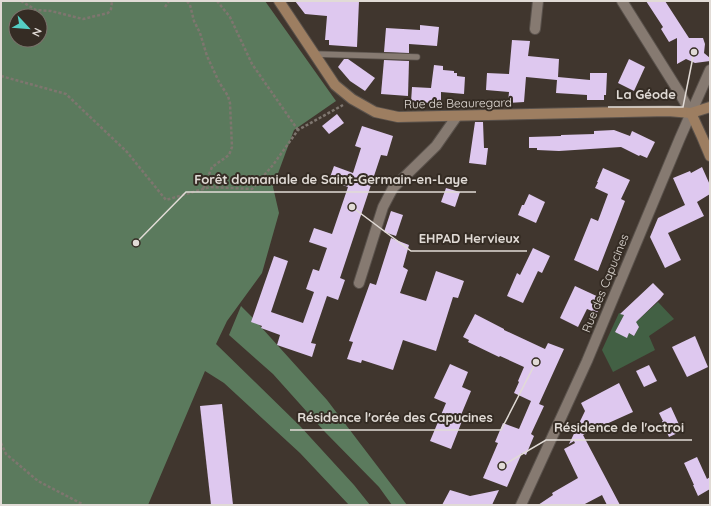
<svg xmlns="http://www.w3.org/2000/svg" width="711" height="506" font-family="Quicksand,sans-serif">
  <rect width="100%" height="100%" fill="#40362e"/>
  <path fill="#426044" d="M658,302L674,319L649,336L655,350L613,372L602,350L619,313L624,315L615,332L629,333L634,336L639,327L631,320L637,321Z"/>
  <g fill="#5b7a5d" fill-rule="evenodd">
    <path d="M1,1H265L336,101L294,130L273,187L279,213L262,273L227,321L216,344L300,426L354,485L370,505H349L300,453L224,383L205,371L148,505H1ZM16,16H40V40H16Z"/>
    <path d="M241,306L251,316L327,400L407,505H392L379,487L325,432L273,374L229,335Z"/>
  </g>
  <g fill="#dec8ef">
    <path d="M295,1H359L357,47L329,45V40H325L327,16L305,14Z"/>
    <path d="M646,1H665L689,38H703L705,44L704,53L710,58V61L695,63L686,59L677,64V38L669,42L661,29L663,27Z"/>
    <path d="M420,25L439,27L437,46L409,44V53L384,52L386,28L420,30Z"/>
    <path d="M512,40L530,41L528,56L559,59L558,77L590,80V73H607L606,95H604V100H587V95L556,93L557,80L526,77L524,102L508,103L509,92L486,90L487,73L509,74Z"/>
    <path d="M344,59H348L375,78L365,91L350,81L338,67Z"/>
    <path d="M629,59L645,67L634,91L618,83Z"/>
    <path d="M384,60L409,61L408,96L381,94Z"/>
    <path d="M434,65L443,66V70L454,71V73H457V76L465,77L464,94L441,92V101H432V103L411,102L412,87L431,88Z"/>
    <path d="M337,114L344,123L329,134L322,126Z"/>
    <path d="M475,122H483L484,148H488L486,165L469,163Z"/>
    <path d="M362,126L393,136L387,156L381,155L340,278L345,280L338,300L327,296L311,343L316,344L312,357L277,345L280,335L261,328L262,326L251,322L274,256L288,261L271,312L303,323L314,292L306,289L313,269L319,271L327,248L309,242L314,228L332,234L348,187L329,180L334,166L353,173L361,148L355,146Z"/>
    <path d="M614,130L630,136L632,131L655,142L647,158L640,155L639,156L621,147L559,151L537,150V148H529V137L561,136V135L594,134V131Z"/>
    <path d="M702,167L710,185V194L697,202L704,216L668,233L681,260L665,268L650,237L658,218L685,205L673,178L690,171L691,173Z"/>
    <path d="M603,168L630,180L621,199L625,201L598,271L574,260L591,218L598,221L608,194L595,188L598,182H597Z"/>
    <path d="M446,188L460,192L455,207L441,202Z"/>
    <path d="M529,194L545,202L536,223L518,215L522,205H524Z"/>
    <path d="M391,211L403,215L396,236L384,232Z"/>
    <path d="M391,238L409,245L403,267L408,270L400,293L426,301L436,271L464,281L458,298L453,297L436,351L403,340L393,370L362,360L361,363L347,359L353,342L349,341L370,283L376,285Z"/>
    <path d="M533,248L550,256L542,273L538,271L523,303L507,296L517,273L520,275Z"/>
    <path d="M653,283L664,294L660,299L636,322L639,327L634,336L629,333L627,338L615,332L624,315L620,314Z"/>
    <path d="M575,286L603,299L597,313L587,309L578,327L560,318Z"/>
    <path d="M475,314L504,329V330L545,349L548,343L564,349L539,404L544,406L531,434L534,436L526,455L522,453L507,487L483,478L498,443L495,442L503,423L519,429L531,401L514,393L519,382L518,381L524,367L500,356L499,357L468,342L469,340L463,337Z"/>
    <path d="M695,336L708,367L687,377L672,347Z"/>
    <path d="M450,364L468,372L462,387L471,391L461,415L464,416L451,449L430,441L446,403L434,398Z"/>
    <path d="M649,365L657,381L644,387L636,371Z"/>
    <path d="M619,383L633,412L604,425L603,423L583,435L620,505H607L602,495L583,505H538L553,495L552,493L578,478L564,449L575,443L574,441L569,444L585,411L581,403Z"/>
    <path d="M222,404L233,505H211L200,406Z"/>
    <path d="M671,407L682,431L669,437L662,421H663L659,413Z"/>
    <path d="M697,457L707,479L710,477V489L698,496L693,485H694L684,463Z"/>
    <path d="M450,490L470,496L499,490L492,505H442Z"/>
  </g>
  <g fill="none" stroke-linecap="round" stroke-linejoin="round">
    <g stroke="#5a524c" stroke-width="7">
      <path id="lane" d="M314,54L417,57"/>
    </g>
    <g stroke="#5a524c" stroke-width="12">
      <g id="street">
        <path d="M622,1L679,92L691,113"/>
        <path d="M535,29L538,1"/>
        <path d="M359,283L383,207L393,188L436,146L457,116"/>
        <path d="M521,505L587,361L680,138L710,70"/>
      </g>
    </g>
    <g stroke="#5a524c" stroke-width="12">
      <g id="secondary">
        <path d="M279,1L335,85L352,99L375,112L398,117L668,111L691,113L710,107"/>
        <path d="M691,113L702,137L710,156"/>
      </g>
    </g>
    <g stroke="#7e766f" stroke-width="2.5" stroke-dasharray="3 2" stroke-linecap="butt">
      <path d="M21,1L36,10L51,11L83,19L108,13L111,9L112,1"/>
      <path d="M187,1L190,5L194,21L200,33L207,56L219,82L228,96L230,103L232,147L229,155L212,167L203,189"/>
      <path d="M217,1L230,17L252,64L298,130"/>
      <path d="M165,7L169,1"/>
      <path d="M1,76L66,94L127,152L166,200L210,187L252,189L273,165L298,130L343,105"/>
      <path d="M1,443L6,454L38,481L84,505"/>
    </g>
    <use href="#lane" stroke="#867a71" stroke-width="5.5"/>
    <use href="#street" stroke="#867a71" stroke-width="10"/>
    <use href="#secondary" stroke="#9d7e61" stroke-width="10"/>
  </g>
  <g text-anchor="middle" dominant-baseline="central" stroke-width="4" stroke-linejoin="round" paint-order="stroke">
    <g font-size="12" fill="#e1dbd6" stroke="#352c24">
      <text transform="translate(458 103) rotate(-1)">Rue de Beauregard</text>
      <text transform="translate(605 283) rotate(-68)">Rue des Capucines</text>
    </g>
  </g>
  <path fill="none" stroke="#e1dbd6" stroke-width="1.5" d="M694 52L683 107H608M136 243L186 192H476M352 207L411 251H527M536 362L501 430H290M502 466L546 440H692"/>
  <g fill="#e1dbd6" stroke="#352c24" stroke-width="1.5">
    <circle cx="694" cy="52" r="4"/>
    <circle cx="136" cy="243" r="4"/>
    <circle cx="352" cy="207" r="4"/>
    <circle cx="536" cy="362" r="4"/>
    <circle cx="502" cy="466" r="4"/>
  </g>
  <g font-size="13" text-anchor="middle" font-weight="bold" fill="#e1dbd6" stroke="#352c24" stroke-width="4" stroke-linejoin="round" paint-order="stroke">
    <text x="646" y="99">La Géode</text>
    <text x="331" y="184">Forêt domaniale de Saint-Germain-en-Laye</text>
    <text x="469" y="243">EHPAD Hervieux</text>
    <text x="395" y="422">Résidence l'orée des Capucines</text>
    <text x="619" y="432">Résidence de l'octroi</text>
  </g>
  <rect width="711" height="506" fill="none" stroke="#e1dbd6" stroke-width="4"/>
  <g transform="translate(28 28) rotate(116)"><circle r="19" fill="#352c24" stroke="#7a726b"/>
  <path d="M0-3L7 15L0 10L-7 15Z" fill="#55cec4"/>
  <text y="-6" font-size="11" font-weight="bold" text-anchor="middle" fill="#e1dbd6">N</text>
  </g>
</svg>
